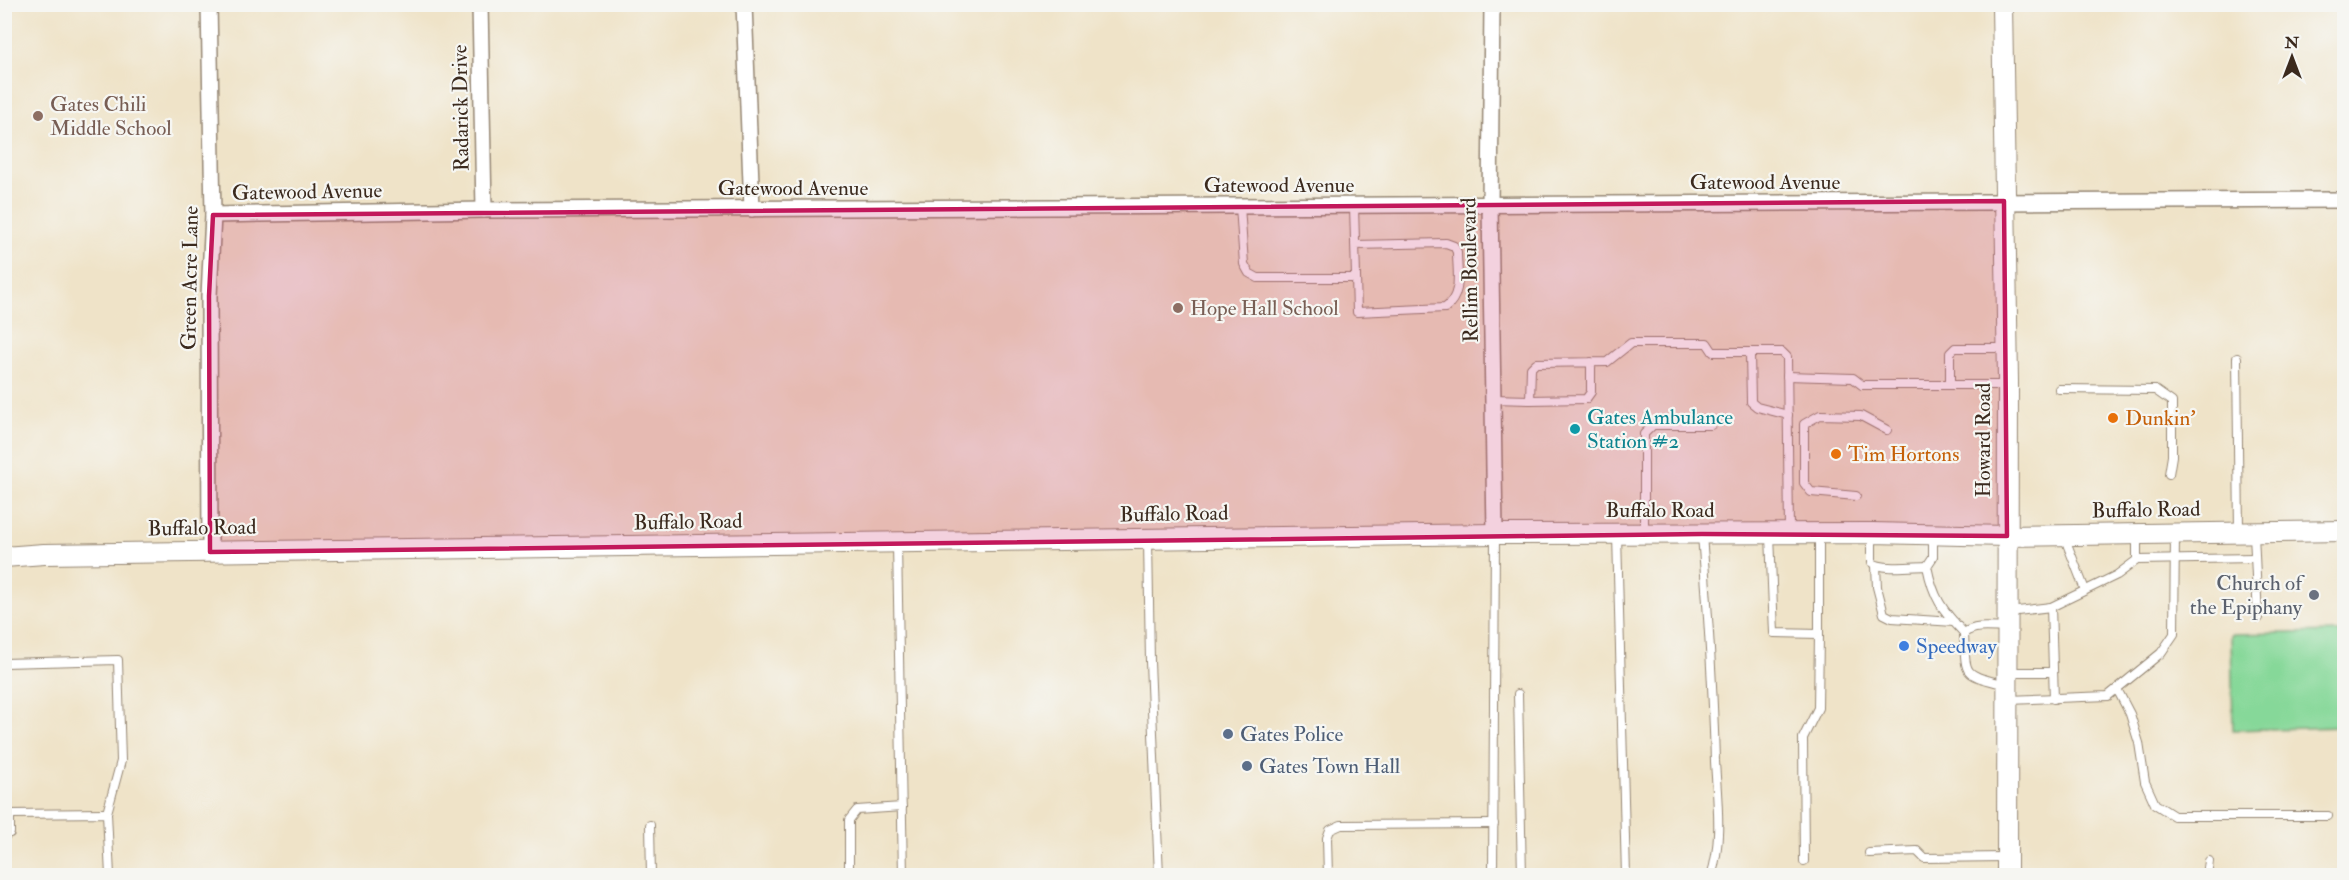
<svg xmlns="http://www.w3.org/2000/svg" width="2349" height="880" font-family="'IM FELL Double Pica',serif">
  <rect width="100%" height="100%" fill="#f6f6f2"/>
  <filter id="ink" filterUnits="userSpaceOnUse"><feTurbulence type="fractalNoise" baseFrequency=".0167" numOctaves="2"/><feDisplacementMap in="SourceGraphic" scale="12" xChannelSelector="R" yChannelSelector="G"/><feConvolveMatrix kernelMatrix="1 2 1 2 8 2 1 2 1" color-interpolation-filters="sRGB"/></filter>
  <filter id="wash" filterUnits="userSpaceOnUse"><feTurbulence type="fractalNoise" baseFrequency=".008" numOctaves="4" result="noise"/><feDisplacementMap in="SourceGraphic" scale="24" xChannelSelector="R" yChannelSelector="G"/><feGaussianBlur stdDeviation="1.35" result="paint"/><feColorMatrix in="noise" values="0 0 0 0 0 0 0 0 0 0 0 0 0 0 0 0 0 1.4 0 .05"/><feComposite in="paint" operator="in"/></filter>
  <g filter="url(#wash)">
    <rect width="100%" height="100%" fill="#efe3c8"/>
    <path fill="#86d899" stroke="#60815c" stroke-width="1.5" d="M2344,632V727L2233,730L2231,634Z"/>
  </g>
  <g filter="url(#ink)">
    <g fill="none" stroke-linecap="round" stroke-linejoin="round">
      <g stroke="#958673" stroke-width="10">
        <g id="lane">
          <path d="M1240,206L1244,264L1249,273L1258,278H1355"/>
          <path d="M1354,206L1357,312L1445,308C1463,295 1457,272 1457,252L1454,246L1446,243L1355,245"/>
          <path d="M1750,353L1751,402L1757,407L1788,415"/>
          <path d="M2237,358L2239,531"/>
          <path d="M1591,362V392L1586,399L1530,400L1531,368L1536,363L1607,362L1631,343H1707L1713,352H1782L1787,357L1789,532"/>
          <path d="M1787,376L1853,378L1862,385H2007"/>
          <path d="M1950,385V353L1955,348H2007"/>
          <path d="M2059,389L2155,390L2172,402V456L2169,474"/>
          <path d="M1493,399L1530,400"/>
          <path d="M1856,496L1811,492L1804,483V424L1820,415L1861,416L1887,430"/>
          <path d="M1644,532V434L1653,425H1711"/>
          <path d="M1819,534V634"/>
          <path d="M2254,534L2258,618"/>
          <path d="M1617,535L1626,876"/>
          <path d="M1702,535C1708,611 1713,686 1715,761C1717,799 1723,840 1711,876"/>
          <path d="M1770,535L1774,633L1819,634L1818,708L1803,738L1804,861"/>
          <path d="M1872,535V562C1881,571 1914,566 1927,566L1933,557V535"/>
          <path d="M2064,536L2085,590"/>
          <path d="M1148,540L1150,662L1159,876"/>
          <path d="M897,544L903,876"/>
          <path d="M2137,560L2255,558"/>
          <path d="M1876,566L1877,587L1884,614L1892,618L1954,622"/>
          <path d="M1927,566C1933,597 1942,610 1964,633"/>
          <path d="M2051,607L2054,699"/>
          <path d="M2009,612L2051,607L2117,575L2137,560V536"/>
          <path d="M4,663L118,660L121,761L107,813"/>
          <path d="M2010,672H2053"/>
          <path d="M2006,685C1962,673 1966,678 1964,633C1976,624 1993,628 2006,628"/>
          <path d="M2117,689L2130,714L2139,743L2145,782L2155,804L2174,816H2328"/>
          <path d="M1518,694L1522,876"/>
          <path d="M2009,700L2108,696L2161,653L2174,634L2175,534"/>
          <path d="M650,825L651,876"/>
          <path d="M4,835L10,833V814L107,813L110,876"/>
          <path d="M1869,853L1917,851L1924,858L2006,857"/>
          <path d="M849,876V820L857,810L902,807"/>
          <path d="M1328,876L1327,838L1330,830L1341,825L1494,824"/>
          <path d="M1478,876L1493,875"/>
          <path d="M1493,876L1495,535"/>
          <path d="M2207,876L2209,861"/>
        </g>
      </g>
      <g stroke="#958673" stroke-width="18">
        <g id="street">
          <path d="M209,4L213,215L209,296L210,552"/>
          <path d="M480,4L484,210"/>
          <path d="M744,4L752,209"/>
          <path d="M1492,4L1490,205L1495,534"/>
          <path d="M213,215L484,210L2344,200"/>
        </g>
      </g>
      <g stroke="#958673" stroke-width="22">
        <g id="secondary">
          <path d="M2002,4L2008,381L2007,876"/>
          <path d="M4,557L44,554L1495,534L1872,533L2007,536L2344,531"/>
        </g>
      </g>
      <use href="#lane" stroke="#fff" stroke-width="8"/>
      <use href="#street" stroke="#fff" stroke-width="15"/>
      <use href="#secondary" stroke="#fff" stroke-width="20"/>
    </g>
  </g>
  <path fill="#c2185b" fill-opacity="0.2" stroke="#c2185b" stroke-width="4.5" stroke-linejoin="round" d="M2004,201L2007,536L1702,534L210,552L209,296L213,215Z"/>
  <g fill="#8d6e63" stroke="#f6f6f2" stroke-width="2">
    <circle cx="38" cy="116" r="6"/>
    <circle cx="1178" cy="308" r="6"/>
  </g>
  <g fill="#e8710a" stroke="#f6f6f2" stroke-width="2">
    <circle cx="2113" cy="418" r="6"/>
    <circle cx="1836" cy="454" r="6"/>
  </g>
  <circle fill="#0f9aa8" stroke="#f6f6f2" stroke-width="2" cx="1575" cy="429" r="6"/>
  <circle fill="#6b7280" stroke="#f6f6f2" stroke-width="2" cx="2314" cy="595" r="6"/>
  <circle fill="#3f7fe0" stroke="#f6f6f2" stroke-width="2" cx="1904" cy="646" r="6"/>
  <g fill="#5c6f8a" stroke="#f6f6f2" stroke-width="2">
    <circle cx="1228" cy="734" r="6"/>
    <circle cx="1247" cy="766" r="6"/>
  </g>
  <g text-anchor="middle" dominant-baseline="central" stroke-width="4.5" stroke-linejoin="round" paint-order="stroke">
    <g font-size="21" fill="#785e54" stroke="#f6f6f2" text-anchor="start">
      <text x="50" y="104">Gates Chili<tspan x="50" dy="24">Middle School</tspan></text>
      <text x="1190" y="308">Hope Hall School</text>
    </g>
    <g font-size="21" fill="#3b2a1e" stroke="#f6f6f2">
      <text transform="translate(461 108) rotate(-91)">Radarick Drive</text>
      <text x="1765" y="182">Gatewood Avenue</text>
      <text x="1279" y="185">Gatewood Avenue</text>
      <text x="793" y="188">Gatewood Avenue</text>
      <text transform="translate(307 192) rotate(-1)">Gatewood Avenue</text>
      <text transform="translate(1470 270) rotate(-91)">Rellim Boulevard</text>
      <text transform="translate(190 278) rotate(-89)">Green Acre Lane</text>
      <text transform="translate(1983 440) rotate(-90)">Howard Road</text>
      <text x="1660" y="510">Buffalo Road</text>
      <text transform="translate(2146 510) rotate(-1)">Buffalo Road</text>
      <text transform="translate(1174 514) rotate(-1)">Buffalo Road</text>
      <text transform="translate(688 522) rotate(-1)">Buffalo Road</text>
      <text transform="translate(202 528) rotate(-1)">Buffalo Road</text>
    </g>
    <g font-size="21" fill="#0d838f" stroke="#f6f6f2" text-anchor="start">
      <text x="1587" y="417">Gates Ambulance<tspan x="1587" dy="24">Station #2</tspan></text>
    </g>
    <g font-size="21" fill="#c56008" stroke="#f6f6f2" text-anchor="start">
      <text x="2125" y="418">Dunkin'</text>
      <text x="1848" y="454">Tim Hortons</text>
    </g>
    <g font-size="21" fill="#5b616d" stroke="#f6f6f2" text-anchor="end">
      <text x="2302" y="583">Church of<tspan x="2302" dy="24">the Epiphany</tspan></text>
    </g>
    <g font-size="21" fill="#366cbe" stroke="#f6f6f2" text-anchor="start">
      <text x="1916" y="646">Speedway</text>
    </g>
    <g font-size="21" fill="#4e5e75" stroke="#f6f6f2" text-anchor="start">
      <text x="1240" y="734">Gates Police</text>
      <text x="1259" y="766">Gates Town Hall</text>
    </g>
  </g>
  <rect width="2349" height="880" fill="none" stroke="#f6f6f2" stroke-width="24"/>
  <g transform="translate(2292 57)" stroke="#f6f6f2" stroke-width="4.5" paint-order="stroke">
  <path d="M0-4.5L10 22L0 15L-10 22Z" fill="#3b2a1e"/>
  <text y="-9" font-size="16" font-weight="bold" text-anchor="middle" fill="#3b2a1e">N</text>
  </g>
</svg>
